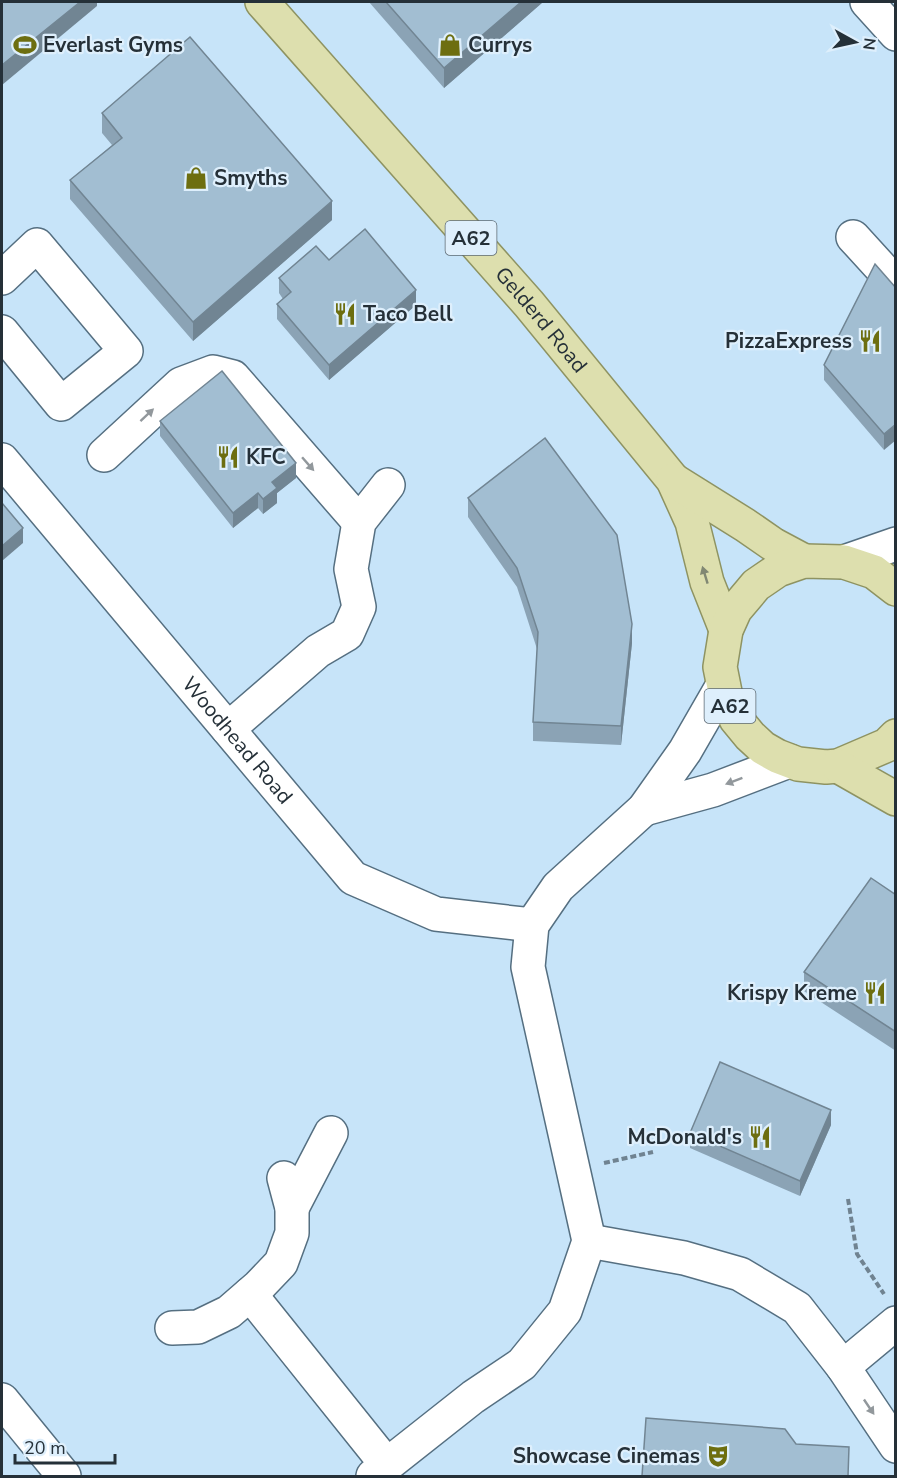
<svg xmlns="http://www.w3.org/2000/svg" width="897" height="1478" font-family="'Nunito Sans',sans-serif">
  <rect width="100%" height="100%" fill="#c7e4f9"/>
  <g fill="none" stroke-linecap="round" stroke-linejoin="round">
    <g stroke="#556f81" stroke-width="36">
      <g id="minor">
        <path d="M867,2L896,34"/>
        <path d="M853,237L896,284"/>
        <path d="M2,278L37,245L126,351L61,404L2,332"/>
        <path d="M104,455L181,384L213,372L233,377L359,522"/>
        <path id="s1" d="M2,460L353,878L436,914L532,925"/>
        <path d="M844,562L896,544"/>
        <path d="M228,729L318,651L347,634L359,607L351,569L359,522L388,485"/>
        <path d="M644,809L713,790L789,761"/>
        <path d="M292,1208L331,1133"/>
        <path d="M589,1241L684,1258L740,1274L797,1308L843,1367L896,1446"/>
        <path d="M250,1294L387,1465"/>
        <path d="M172,1328L198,1327L229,1312L259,1286L281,1263L292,1233V1208L284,1178"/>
        <path d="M843,1367L896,1323"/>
        <path d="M2,1400L64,1476"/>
        <path d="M373,1476L473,1397L522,1364L565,1311L589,1241L528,967L532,925L558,887L644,809L685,751L723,685"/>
      </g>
    </g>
    <g stroke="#8e9362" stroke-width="36">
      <g id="major">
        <path id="s2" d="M262,2L529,304L673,480L692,522L707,582L726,630"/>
        <path d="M673,480L745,525L774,545L804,561"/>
        <path d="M896,589L874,572L844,562L804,561L778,570L756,585L735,610L726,630L720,667L726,697L736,719L750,736L763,748L777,756L798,764L826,767L838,766L887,745L896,736"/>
        <path d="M838,766L896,799"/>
      </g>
    </g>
    <g stroke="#708391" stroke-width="4" stroke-dasharray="6 3" stroke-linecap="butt">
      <path d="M604,1163L653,1152"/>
      <path d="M848,1199L857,1254L884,1294"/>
    </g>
    <use href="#minor" stroke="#fff" stroke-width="33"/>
    <use href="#major" stroke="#dddfae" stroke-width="33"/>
  </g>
  <g fill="#8ba3b5">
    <path d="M369,2H543L444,88Z"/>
    <path d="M102,113L332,220L193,341L70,199V180L112,145L102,133Z"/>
    <path d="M329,260L416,305L329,380L277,319V304L283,299L279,293V278Z"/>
    <path d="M896,288L884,450L824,380V365Z"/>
    <path d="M160,421L296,478L277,493V503L263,514L258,508L233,528L160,436Z"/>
    <path d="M468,498L632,643L621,745L533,741V722L537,649L517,587L468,517Z"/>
    <path d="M896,895V1051L804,991V972Z"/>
    <path d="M831,1125L800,1196L690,1148V1133Z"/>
  </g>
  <g fill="#718593">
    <path d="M80,2H97V6L2,85V65Z"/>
    <path d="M521,2H543L444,88V68Z"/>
    <path d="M332,201V220L193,341V322Z"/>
    <path d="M416,290V305L329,380V365Z"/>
    <path d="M896,424V440L884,450V434Z"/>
    <path d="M296,463V478L277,493V503L263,514V499L272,482Z"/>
    <path d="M258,493V508L233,528V513Z"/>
    <path d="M23,528V543L2,561V546Z"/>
    <path d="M632,624V643L621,745V726Z"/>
    <path d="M831,1110V1125L800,1196V1181Z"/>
  </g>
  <g fill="#a2bed2" stroke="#718593" stroke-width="1.5">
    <path d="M2,2H80L2,65Z"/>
    <path d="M386,2H521L444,68Z"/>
    <path d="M190,37L332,201L193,322L70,180L122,138L102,113Z"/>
    <path d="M365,229L416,290L329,365L277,304L291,292L279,278L316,246L329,260Z"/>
    <path d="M875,264L896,288V424L884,434L824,365Z"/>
    <path d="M222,371L296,463L272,482L277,488L263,499L258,493L233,513L160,421Z"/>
    <path d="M545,438L617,535L632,624L621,726L533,722L538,632L517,568L468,498Z"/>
    <path d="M2,503L23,528L2,546Z"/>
    <path d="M871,878L896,895V1032L804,972Z"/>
    <path d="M720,1062L831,1110L800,1181L690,1133Z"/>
    <path d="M646,1418L785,1429L796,1444L849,1447L848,1476H642Z"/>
  </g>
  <defs><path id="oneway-solid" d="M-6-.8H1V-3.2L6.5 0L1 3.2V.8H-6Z" transform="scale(1.5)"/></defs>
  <g fill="#92989c">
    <use href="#oneway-solid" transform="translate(147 415) rotate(-43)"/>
    <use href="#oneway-solid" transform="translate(308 464) rotate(49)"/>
    <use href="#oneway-solid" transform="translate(734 781) rotate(159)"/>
    <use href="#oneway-solid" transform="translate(869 1407) rotate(56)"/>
  </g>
  <use fill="#818873" href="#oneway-solid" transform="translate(705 575) rotate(-107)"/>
  <defs>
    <g id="stadium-bare" transform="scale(1.8)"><path d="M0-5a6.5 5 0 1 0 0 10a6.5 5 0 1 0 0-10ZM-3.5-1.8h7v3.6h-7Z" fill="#6d6e10" stroke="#deeffc" stroke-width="2.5" paint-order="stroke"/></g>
    <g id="shop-bare" transform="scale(1.8)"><path d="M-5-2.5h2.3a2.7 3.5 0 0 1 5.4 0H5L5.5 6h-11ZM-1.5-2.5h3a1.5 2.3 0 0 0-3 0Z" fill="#6d6e10" stroke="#deeffc" stroke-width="2.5" paint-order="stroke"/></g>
    <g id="restaurant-bare" transform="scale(1.8)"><path d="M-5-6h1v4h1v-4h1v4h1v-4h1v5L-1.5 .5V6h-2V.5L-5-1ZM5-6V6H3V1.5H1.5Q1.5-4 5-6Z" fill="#6d6e10" stroke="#deeffc" stroke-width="2.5" paint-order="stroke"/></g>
    <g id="theatre-bare" transform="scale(1.8)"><path d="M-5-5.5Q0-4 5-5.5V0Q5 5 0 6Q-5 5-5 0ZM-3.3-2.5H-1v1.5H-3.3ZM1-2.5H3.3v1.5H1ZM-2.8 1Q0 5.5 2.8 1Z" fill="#6d6e10" stroke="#deeffc" stroke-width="2.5" paint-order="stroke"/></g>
  </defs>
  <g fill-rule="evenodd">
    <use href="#stadium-bare" x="25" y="45"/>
    <use href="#shop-bare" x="450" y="45"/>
    <use href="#shop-bare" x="196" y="178"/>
    <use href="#restaurant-bare" x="345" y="314"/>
    <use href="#restaurant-bare" x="870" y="341"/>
    <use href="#restaurant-bare" x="228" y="457"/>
    <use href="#restaurant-bare" x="875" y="993"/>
    <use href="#restaurant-bare" x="760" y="1137"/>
    <use href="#theatre-bare" x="718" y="1456"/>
  </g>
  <g text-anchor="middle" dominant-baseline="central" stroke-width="4.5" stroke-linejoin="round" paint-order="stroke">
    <g fill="#deeffc" stroke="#5c6973" stroke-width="1.5">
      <rect x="445.5" y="221" width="51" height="34" rx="4.5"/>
      <rect x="704.5" y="689" width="51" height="34" rx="4.5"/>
    </g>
    <g font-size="20" font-weight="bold" fill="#253038">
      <text x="471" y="238">A62</text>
      <text x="730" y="706">A62</text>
    </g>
    <g font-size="21" font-weight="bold" fill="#253038" stroke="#deeffc" text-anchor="start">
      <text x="43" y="45">Everlast Gyms</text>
      <text x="468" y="45">Currys</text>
      <text x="214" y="178">Smyths</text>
      <text x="363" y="314">Taco Bell</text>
      <text x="852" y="341" text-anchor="end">PizzaExpress</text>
      <text x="246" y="457">KFC</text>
      <text x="857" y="993" text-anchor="end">Krispy Kreme</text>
      <text x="742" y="1137" text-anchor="end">McDonald's</text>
      <text x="700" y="1456" text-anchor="end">Showcase Cinemas</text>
    </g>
    <g font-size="21" fill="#253038" stroke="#deeffc">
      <text stroke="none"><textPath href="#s2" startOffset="423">Gelderd Road</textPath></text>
      <text stroke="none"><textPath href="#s1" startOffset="366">Woodhead Road</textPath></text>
    </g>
  </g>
  <rect width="897" height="1478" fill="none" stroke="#253038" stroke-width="6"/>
  <g transform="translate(855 42) rotate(98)" stroke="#deeffc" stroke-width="4.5" paint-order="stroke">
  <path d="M0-4.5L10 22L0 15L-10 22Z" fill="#253038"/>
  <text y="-9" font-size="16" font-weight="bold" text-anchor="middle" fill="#253038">N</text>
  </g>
  <path d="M15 1454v9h100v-9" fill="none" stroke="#253038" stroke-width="3"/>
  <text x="24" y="1454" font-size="18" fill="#253038" stroke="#deeffc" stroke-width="4.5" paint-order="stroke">20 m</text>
</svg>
